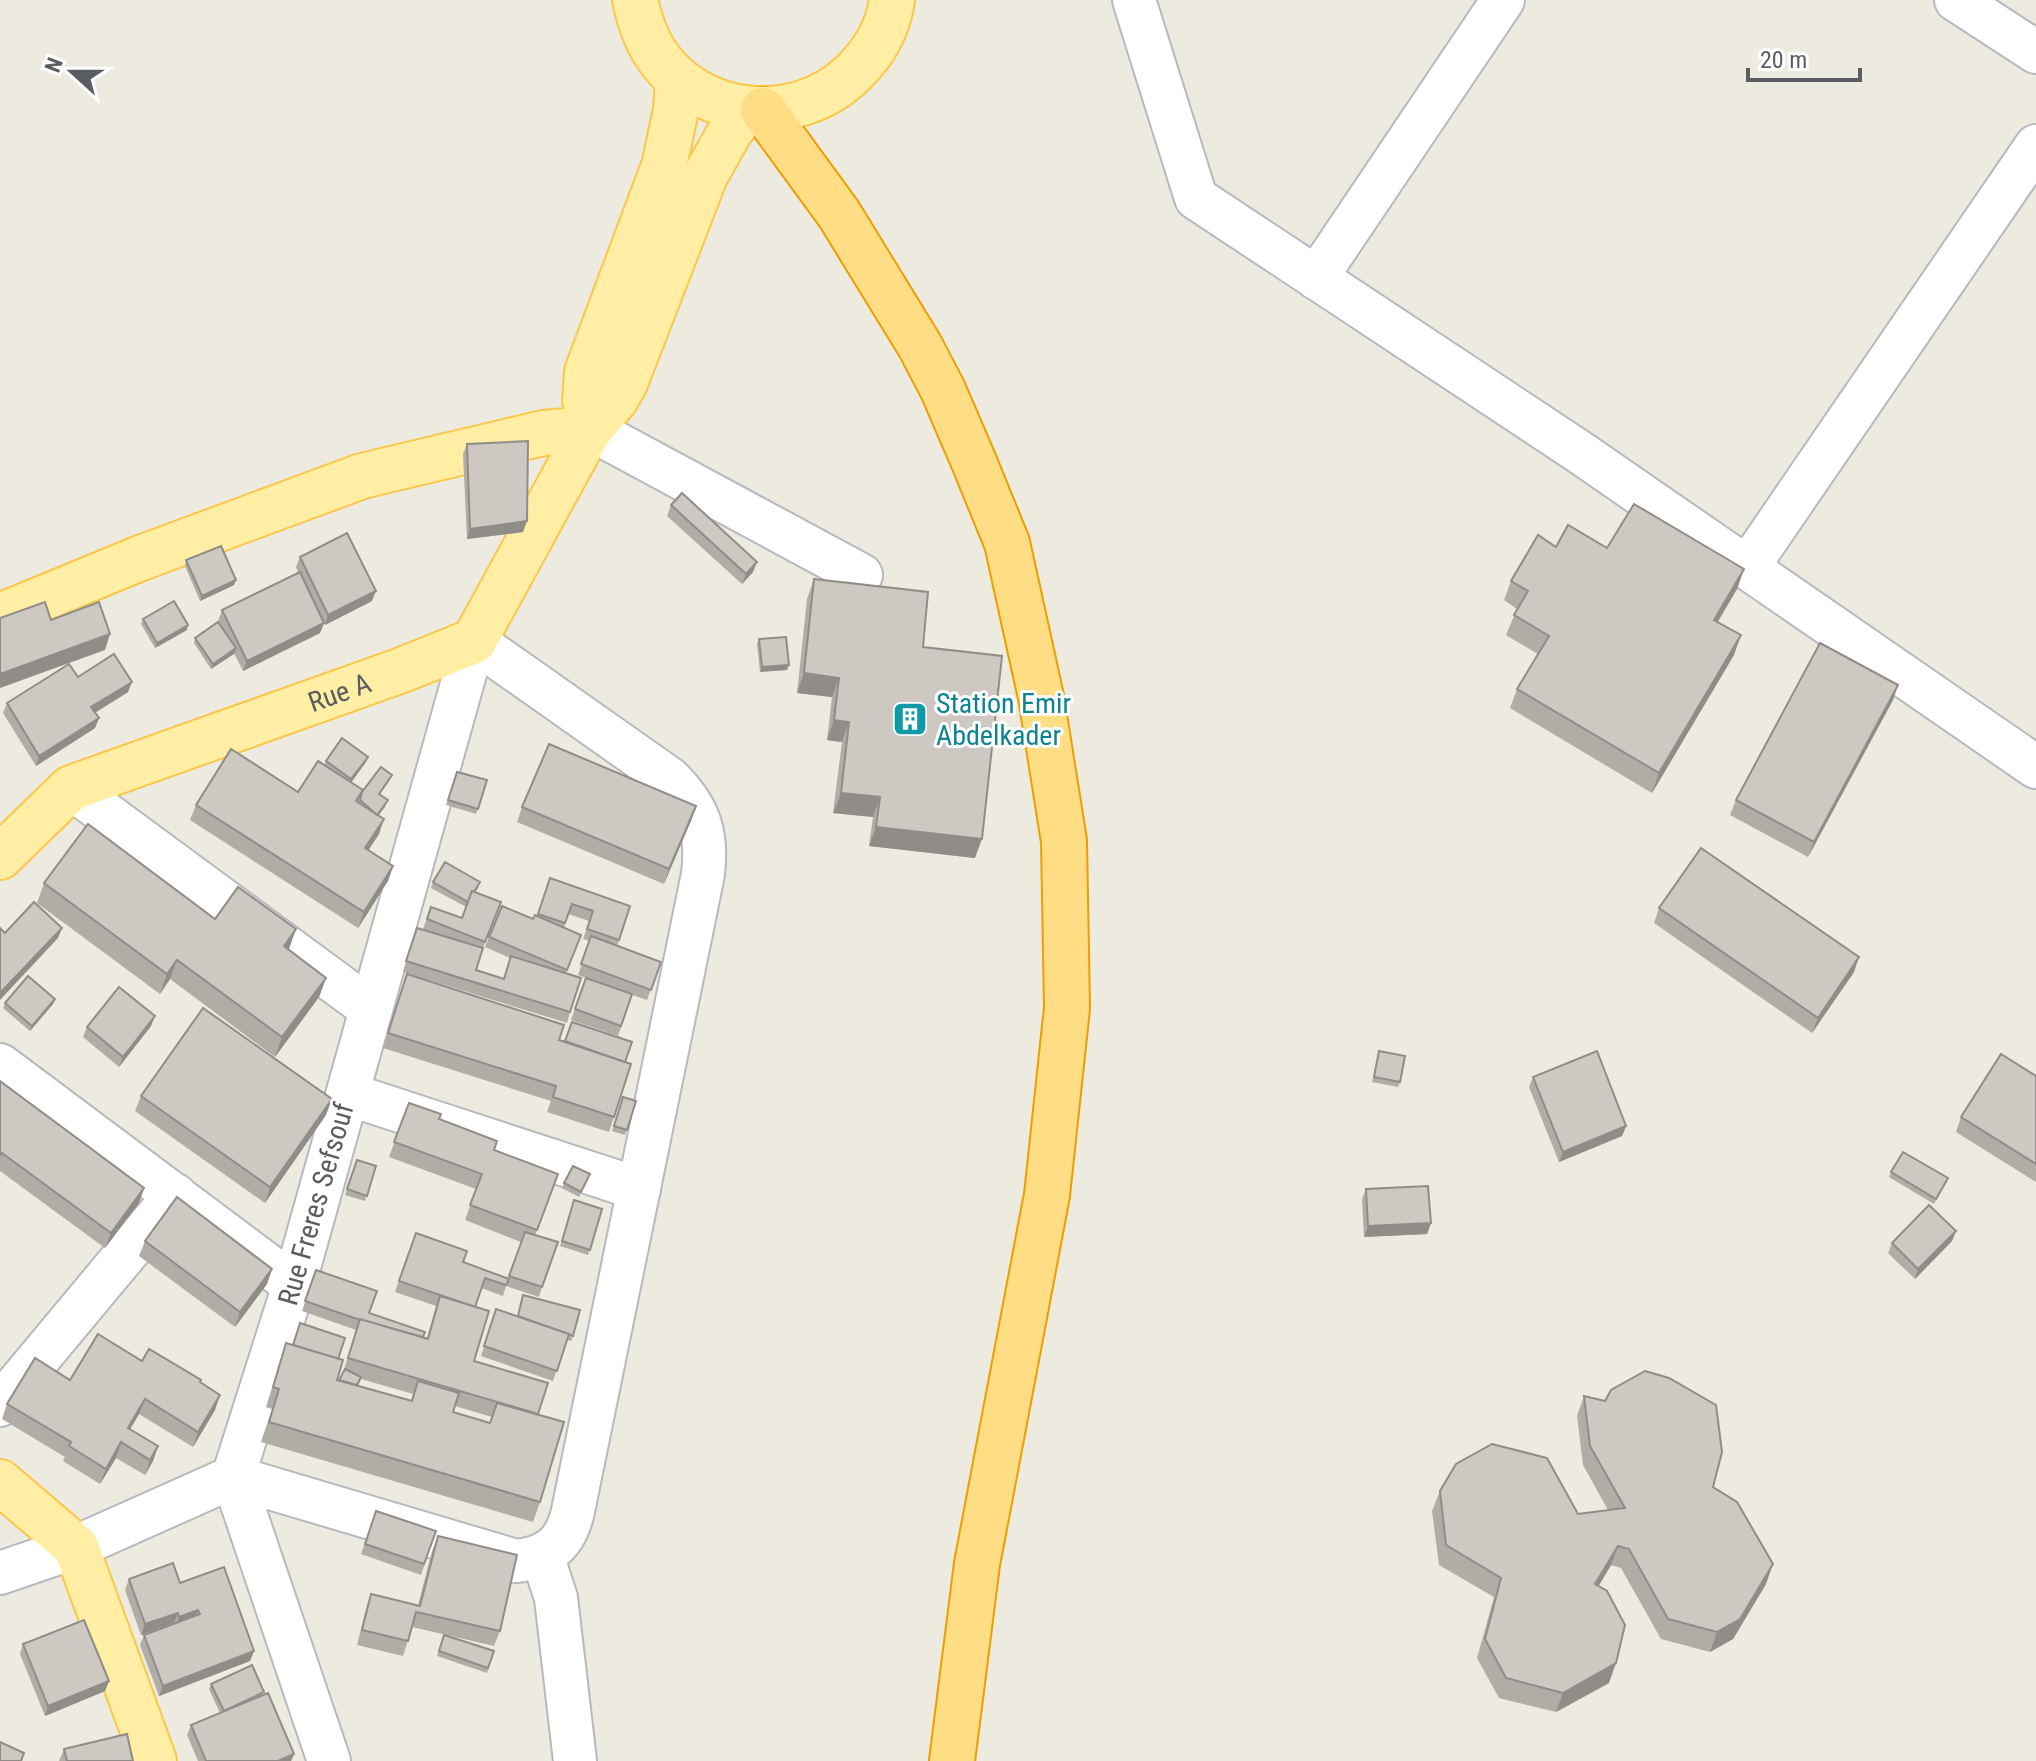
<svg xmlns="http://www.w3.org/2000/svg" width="2036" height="1761" font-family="'Roboto Condensed',sans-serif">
  <rect width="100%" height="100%" fill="#edeae0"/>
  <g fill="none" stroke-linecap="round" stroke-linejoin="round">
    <g stroke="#b6b9be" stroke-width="46">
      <g id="minor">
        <path d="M1134,0L1196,198L1578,451L2036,767"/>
        <path d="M1956,0L2036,52"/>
        <path d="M1316,278L1503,0"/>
        <path d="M590,429L861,575"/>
        <path d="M1747,568L2036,146"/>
        <path d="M71,788L371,1009"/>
        <path d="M0,1065L294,1285"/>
        <path d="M348,1094L639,1189"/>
        <path d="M0,1405L175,1195"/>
        <path d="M542,1555L556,1598L575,1761"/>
        <path d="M0,1573L76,1547L233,1477L516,1561C549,1558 566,1543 573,1511L703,874C708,833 699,808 670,779L474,641L294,1285L233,1477L329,1761"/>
      </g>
    </g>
    <g stroke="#fcc64a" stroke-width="48">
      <g id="major">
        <path d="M635,0C639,18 644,35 654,51C696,119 796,128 852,74C873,54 888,29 892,0"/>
        <path d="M590,429L585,400L587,372L664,166L676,110L678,79"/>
        <path d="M0,616L138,559L362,476L543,433L590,429"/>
        <path id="s1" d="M0,857L71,788L402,670L474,641L590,429L615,400L625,383L705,176L731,130L748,109"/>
        <path d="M0,1482L76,1547L154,1761"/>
      </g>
    </g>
    <g stroke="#ed9e00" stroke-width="48">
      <path id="highway" d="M763,110L839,214L920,346L943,390L974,462L1007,543L1041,697L1064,841L1067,1008L1047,1195L977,1564L952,1761"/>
    </g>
    <use href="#minor" stroke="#fff" stroke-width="42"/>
    <use href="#major" stroke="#ffeea3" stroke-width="44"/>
    <use href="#highway" stroke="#ffdd85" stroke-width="44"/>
  </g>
  <g fill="#b0aca6" fill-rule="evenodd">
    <path d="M467,444L523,532L467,539L463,454Z"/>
    <path d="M671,505L753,572L742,584L667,516Z"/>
    <path d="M1556,547L1607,548L1744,569L1737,589L1718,622L1734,655L1652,793L1510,708L1517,689L1538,654L1506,635L1517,609L1504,600L1511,581Z"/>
    <path d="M300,557L372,601L325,625L324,623L320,633L243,671L234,653L211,669L194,643L195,638L221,627L218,621L222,610L298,572L296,567Z"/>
    <path d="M186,560L236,580L234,585L200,601L185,566Z"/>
    <path d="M814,579L923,647L975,858L869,846L873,817L833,813L842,742L827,740L832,697L797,693L807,599Z"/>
    <path d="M143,619L187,630L155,648L141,624Z"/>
    <path d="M759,639L787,670L760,672L757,644Z"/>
    <path d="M78,677L128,692L95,713L99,718L95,728L36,766L3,713L7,703Z"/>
    <path d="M1898,685L1893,700L1808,857L1730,815L1736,800Z"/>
    <path d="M368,757L366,762L351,782L363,790L390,780L380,794L386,806L379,815V834L368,850L393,866L388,881L358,928L190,820L196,805L298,792L324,765L326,761Z"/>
    <path d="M457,772L487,780L476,814L446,805Z"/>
    <path d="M696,806L664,884L517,822L522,807Z"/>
    <path d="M550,878L630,906L617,946L661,962L647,1000L632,995L618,1036L571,1020L586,978L604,984L578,975L590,941L583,939L589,921L568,914L564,928L581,935L566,973L570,1012L567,1023L403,972L413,938L423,929L431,907L462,918L466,907L431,888L433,882L479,887L475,892L501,902L483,948L476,970L504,979L510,958L485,947L489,937L537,916Z"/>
    <path d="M44,883L215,919L289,950L326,978L319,997L275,1057L170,979L160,994L37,903Z"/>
    <path d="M1659,908L1854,972L1812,1033L1654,923Z"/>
    <path d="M407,974L565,1042L572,1022L625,1062L614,1117L609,1132L547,1112L551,1101L383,1048Z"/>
    <path d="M55,999L53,1004L30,1031L3,1008L5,1003Z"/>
    <path d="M151,1026L119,1067L83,1037L87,1027Z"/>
    <path d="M1379,1051L1400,1082L1398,1087L1372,1082Z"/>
    <path d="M2036,1076V1182L1956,1132L1961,1117Z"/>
    <path d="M1533,1077L1626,1126L1622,1136L1559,1162L1529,1087Z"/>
    <path d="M0,1081L144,1188L139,1203L105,1248L0,1171Z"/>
    <path d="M141,1096L326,1115L265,1203L135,1111Z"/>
    <path d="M623,1097L636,1101L625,1135L612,1131Z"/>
    <path d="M409,1103L494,1150L558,1174L535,1235L542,1287L539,1297L506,1286L503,1296L481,1288L475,1307L474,1361L548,1383L538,1415L540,1502L533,1522L261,1442L272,1409L266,1407L286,1343L338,1359L337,1380H339L343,1373L356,1330L302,1311L316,1270L369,1313L427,1338L436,1306L395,1292L416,1233L463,1262L508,1278L521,1242L465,1220L476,1189L389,1157ZM361,1379L413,1394L411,1401L358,1386ZM455,1406L492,1417L490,1423L453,1412Z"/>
    <path d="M357,1160L376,1166L365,1201L345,1195Z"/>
    <path d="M1891,1172L1948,1178L1934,1204L1889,1177Z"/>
    <path d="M590,1174L579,1197L562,1188L564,1183Z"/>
    <path d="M1366,1189L1431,1223L1427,1234L1364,1237L1362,1199Z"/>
    <path d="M574,1200L602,1209L588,1255L560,1246Z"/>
    <path d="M1956,1231L1952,1241L1915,1279L1888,1253L1892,1243Z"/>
    <path d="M145,1241L272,1269L267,1284L235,1327L139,1256Z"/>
    <path d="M496,1309L573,1336L571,1341L567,1340L553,1381L481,1356Z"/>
    <path d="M142,1361L200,1383L215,1410L193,1447L139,1414L130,1429L158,1446L153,1461L145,1475L116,1458L100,1484L63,1461L65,1457L2,1419L7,1404L70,1380Z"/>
    <path d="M1584,1396L1713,1487L1766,1584L1733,1639L1710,1652L1661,1639L1621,1568L1611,1565L1598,1586L1609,1683L1556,1712L1499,1698L1477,1658L1494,1597L1439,1565L1432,1511L1440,1491L1578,1514L1608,1510L1583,1465L1577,1416Z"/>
    <path d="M376,1511L436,1531L421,1575L361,1554Z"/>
    <path d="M438,1536L500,1631L494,1646L412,1627L403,1656L357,1645L366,1609L371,1594L418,1605L432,1551Z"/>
    <path d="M129,1579L180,1583L254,1651L250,1661L159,1696L140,1645L144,1635L174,1624L141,1635L125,1590Z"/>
    <path d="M444,1635L494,1651L487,1673L437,1656Z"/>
    <path d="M23,1644L109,1681L105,1691L45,1716L20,1654Z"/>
    <path d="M211,1684L263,1695L294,1754L291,1761H198L187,1735L191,1725L220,1713L209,1689Z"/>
    <path d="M64,1749L67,1761H59Z"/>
  </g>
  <g fill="#908c87">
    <path d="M527,521L523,532L467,539L470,529Z"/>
    <path d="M757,562L753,572L742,584L746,574Z"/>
    <path d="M1744,569L1737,589L1707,639L1714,620Z"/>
    <path d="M236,580L234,585L200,601L202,596Z"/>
    <path d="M376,591L372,601L325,625L328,615Z"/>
    <path d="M324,623L320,633L243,671L247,661Z"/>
    <path d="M188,625L187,630L155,648L157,643Z"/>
    <path d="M110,634L105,650L0,688V674Z"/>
    <path d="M1741,635L1734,655L1652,793L1659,773Z"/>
    <path d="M236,648L234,654L211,669L213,664Z"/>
    <path d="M789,665L787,670L760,672L762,667Z"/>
    <path d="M804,673L839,678L832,697L797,693Z"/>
    <path d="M132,682L128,692L88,717L91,707Z"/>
    <path d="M1898,685L1893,700L1808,857L1814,842Z"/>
    <path d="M99,718L95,728L36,766L39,756Z"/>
    <path d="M834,720L849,722L842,742L827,740Z"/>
    <path d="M368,757L366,762L350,784L351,779Z"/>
    <path d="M841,793L880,797L873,817L833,813Z"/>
    <path d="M696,806L691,821L664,884L669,869Z"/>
    <path d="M384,819L379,834L360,863L365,848Z"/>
    <path d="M876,827L982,839L975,858L869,846Z"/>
    <path d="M393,866L388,881L358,928L364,912Z"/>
    <path d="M62,928L58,938L0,1000V993Z"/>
    <path d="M296,929L289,949L277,966L284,946Z"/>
    <path d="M1859,957L1854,972L1812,1033L1818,1018Z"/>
    <path d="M177,960L170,979L160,994L167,974Z"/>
    <path d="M326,978L319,997L275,1057L282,1037Z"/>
    <path d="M55,999L53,1004L30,1031L32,1026Z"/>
    <path d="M155,1016L151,1026L119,1067L123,1057Z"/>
    <path d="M332,1099L326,1115L265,1203L270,1187Z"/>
    <path d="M1626,1126L1622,1136L1559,1162L1563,1152Z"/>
    <path d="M144,1188L139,1203L105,1248L111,1233Z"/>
    <path d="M1431,1223L1427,1234L1364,1237L1368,1226Z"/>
    <path d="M1956,1231L1952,1241L1915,1279L1918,1269Z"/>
    <path d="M272,1269L267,1284L235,1327L240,1312Z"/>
    <path d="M220,1395L215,1410L193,1447L198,1432Z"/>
    <path d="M145,1399L139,1414L122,1443L128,1428Z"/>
    <path d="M121,1442L116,1458L100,1484L106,1469Z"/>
    <path d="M158,1446L153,1461L145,1475L150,1460Z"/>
    <path d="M1618,1546L1611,1565L1588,1604L1595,1584Z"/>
    <path d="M1773,1564L1766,1584L1733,1639L1710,1652L1717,1632Z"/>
    <path d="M198,1610L195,1620L176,1627L179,1617Z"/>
    <path d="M178,1613L174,1623L141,1635L145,1624Z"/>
    <path d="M254,1651L250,1661L159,1696L163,1686Z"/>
    <path d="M1616,1663L1609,1683L1556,1712L1563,1693Z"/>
    <path d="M109,1681L105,1691L45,1716L48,1706Z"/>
    <path d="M294,1754L291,1761H278Z"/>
  </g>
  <g fill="#cdc8c1" stroke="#908c87" stroke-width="2">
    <path d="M528,441L527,521L470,529L467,444Z"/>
    <path d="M682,493L757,562L746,574L671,505Z"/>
    <path d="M1634,504L1744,569L1714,620L1741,635L1659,773L1517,689L1549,636L1514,615L1528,591L1511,581L1538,535L1556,547L1568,525L1607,548Z"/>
    <path d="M347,533L376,591L328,615L300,557Z"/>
    <path d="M221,546L236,580L202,596L186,560Z"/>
    <path d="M300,572L324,623L247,661L222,610Z"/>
    <path d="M814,579L928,592L923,647L1002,656L982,839L876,827L880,797L841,793L849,722L834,720L839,678L804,673Z"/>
    <path d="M174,601L188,625L157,643L143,619Z"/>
    <path d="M45,602L51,620L99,602L110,634L0,674V618Z"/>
    <path d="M218,622L236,648L213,664L195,638Z"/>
    <path d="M786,637L789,665L762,667L759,639Z"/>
    <path d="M1820,643L1898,685L1814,842L1736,800Z"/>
    <path d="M114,654L132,682L91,707L99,718L39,756L7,703L69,664L78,677Z"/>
    <path d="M342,738L368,757L351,779L326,761Z"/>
    <path d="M549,744L696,806L669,869L522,807Z"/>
    <path d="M231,749L298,792L318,761L363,790L356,801L384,819L365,848L393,866L364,912L196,805Z"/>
    <path d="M381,767L392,775L379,794L388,800L377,815L360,800L362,792Z"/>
    <path d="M457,772L487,780L478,809L448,800Z"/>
    <path d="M88,824L215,919L238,887L296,929L284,946L326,978L282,1037L177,960L167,974L44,883Z"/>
    <path d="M1701,848L1859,957L1818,1018L1659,908Z"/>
    <path d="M445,862L480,882L474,892L472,891L468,902L433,882Z"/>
    <path d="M550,878L630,906L619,940L587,929L593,911L572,904L565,923L538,914Z"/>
    <path d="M472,891L501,902L485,942L427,919L431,907L462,918Z"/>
    <path d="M34,902L62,928L0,993V928L5,933Z"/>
    <path d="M502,906L533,919L535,915L581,935L567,970L489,937Z"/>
    <path d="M417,928L483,948L476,970L504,979L511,956L581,978L570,1012L406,961Z"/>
    <path d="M591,936L661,962L651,990L581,964Z"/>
    <path d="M407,974L564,1025L559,1040L631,1064L614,1117L553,1097L556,1086L388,1033Z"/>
    <path d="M28,976L55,999L32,1026L5,1003Z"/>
    <path d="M586,978L632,994L621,1026L575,1009Z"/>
    <path d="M119,987L155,1016L123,1057L87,1027Z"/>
    <path d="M203,1008L332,1099L270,1187L141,1096Z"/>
    <path d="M572,1022L632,1042L625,1062L565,1041Z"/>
    <path d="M1379,1051L1405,1056L1400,1082L1374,1077Z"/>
    <path d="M1597,1051L1626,1126L1563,1152L1533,1077Z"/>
    <path d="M2001,1054L2036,1076V1164L1961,1117Z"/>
    <path d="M0,1081L144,1188L111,1233L2,1153L0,1155Z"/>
    <path d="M623,1097L636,1101L627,1130L614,1126Z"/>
    <path d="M409,1103L441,1114L439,1119L497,1141L494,1150L558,1174L537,1230L470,1205L482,1174L394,1142Z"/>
    <path d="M1903,1152L1948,1178L1936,1199L1891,1172Z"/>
    <path d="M357,1160L376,1166L367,1196L347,1189Z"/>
    <path d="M573,1166L590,1174L581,1192L564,1183Z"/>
    <path d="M1428,1186L1431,1223L1368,1226L1366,1189Z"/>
    <path d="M177,1197L272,1269L240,1312L145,1241Z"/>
    <path d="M574,1200L602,1209L590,1250L562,1241Z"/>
    <path d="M1929,1205L1956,1231L1918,1269L1892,1243Z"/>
    <path d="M525,1232L558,1242L542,1287L509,1276Z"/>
    <path d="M416,1233L467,1251L463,1262L509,1279L506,1285L485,1278L475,1307L399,1281Z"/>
    <path d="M316,1270L377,1291L369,1313L425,1332L423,1337L360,1320L305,1301Z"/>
    <path d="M523,1295L580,1310L573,1336L518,1316Z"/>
    <path d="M440,1296L489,1311L474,1361L548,1383L538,1414L348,1358L360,1319L428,1339Z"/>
    <path d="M496,1309L569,1334L557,1371L484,1346Z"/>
    <path d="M300,1323L345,1338L338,1359L293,1345Z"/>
    <path d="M98,1334L142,1361L149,1349L201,1380L200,1382L220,1395L198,1432L145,1399L128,1428L158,1446L150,1460L121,1442L106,1469L69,1446L71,1442L7,1404L35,1358L70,1380Z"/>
    <path d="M286,1343L343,1360L337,1380L412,1401L418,1381L459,1393L453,1412L490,1423L497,1403L564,1422L540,1502L269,1422L279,1389L273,1387Z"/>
    <path d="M345,1369L361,1377L357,1385L339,1380Z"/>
    <path d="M1645,1371L1669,1378L1716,1405L1722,1452L1713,1487L1737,1502L1773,1564L1740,1619L1717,1632L1668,1619L1629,1549L1618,1546L1595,1584L1607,1591L1625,1625L1616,1663L1563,1693L1506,1678L1485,1639L1501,1578L1446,1545L1440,1491L1456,1464L1492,1444L1547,1458L1578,1514L1625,1508L1590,1446L1584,1396L1605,1401L1611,1390Z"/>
    <path d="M376,1511L436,1531L424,1564L365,1544Z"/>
    <path d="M438,1536L517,1555L500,1631L416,1612L408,1641L362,1630L371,1594L420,1606Z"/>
    <path d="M173,1563L180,1583L224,1567L254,1651L163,1686L144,1635L200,1614L198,1610L179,1617L178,1613L145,1624L129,1579Z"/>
    <path d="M84,1620L109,1681L48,1706L23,1644Z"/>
    <path d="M444,1635L494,1651L488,1668L439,1651Z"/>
    <path d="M252,1665L264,1692L224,1711L211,1684Z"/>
    <path d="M268,1693L294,1754L278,1761H206L191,1725Z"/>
    <path d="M127,1734L133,1761H67L64,1749Z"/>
    <path d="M0,1742L24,1753L21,1761H0Z"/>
  </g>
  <defs>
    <g id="building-square" transform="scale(1.8)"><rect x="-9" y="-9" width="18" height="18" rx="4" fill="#0f9aa8" stroke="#fff"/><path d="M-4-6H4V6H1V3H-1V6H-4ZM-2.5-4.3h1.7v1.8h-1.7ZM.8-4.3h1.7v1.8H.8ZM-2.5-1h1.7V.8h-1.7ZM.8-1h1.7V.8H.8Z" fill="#fff"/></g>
  </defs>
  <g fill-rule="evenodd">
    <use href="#building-square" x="910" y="719"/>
  </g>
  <g text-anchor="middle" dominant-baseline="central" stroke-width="6" stroke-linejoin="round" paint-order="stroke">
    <g font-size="28" fill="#595d62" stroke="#fff">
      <text stroke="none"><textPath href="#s1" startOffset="384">Rue A</textPath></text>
      <text transform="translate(316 1204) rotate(-74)">Rue Freres Sefsouf</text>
    </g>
    <g font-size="28" fill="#0d838f" stroke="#fff" text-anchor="start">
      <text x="936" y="703">Station Emir<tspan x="936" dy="32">Abdelkader</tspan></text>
    </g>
  </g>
  <g transform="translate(72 72) rotate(291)" stroke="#ffffff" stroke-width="6" paint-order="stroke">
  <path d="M0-6L14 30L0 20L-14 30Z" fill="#595d62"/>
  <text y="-12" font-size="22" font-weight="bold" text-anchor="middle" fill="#595d62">N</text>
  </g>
  <path d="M1748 68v12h112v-12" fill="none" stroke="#595d62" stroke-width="4"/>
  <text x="1760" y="68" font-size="24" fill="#595d62" stroke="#ffffff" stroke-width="6" paint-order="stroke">20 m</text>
</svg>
